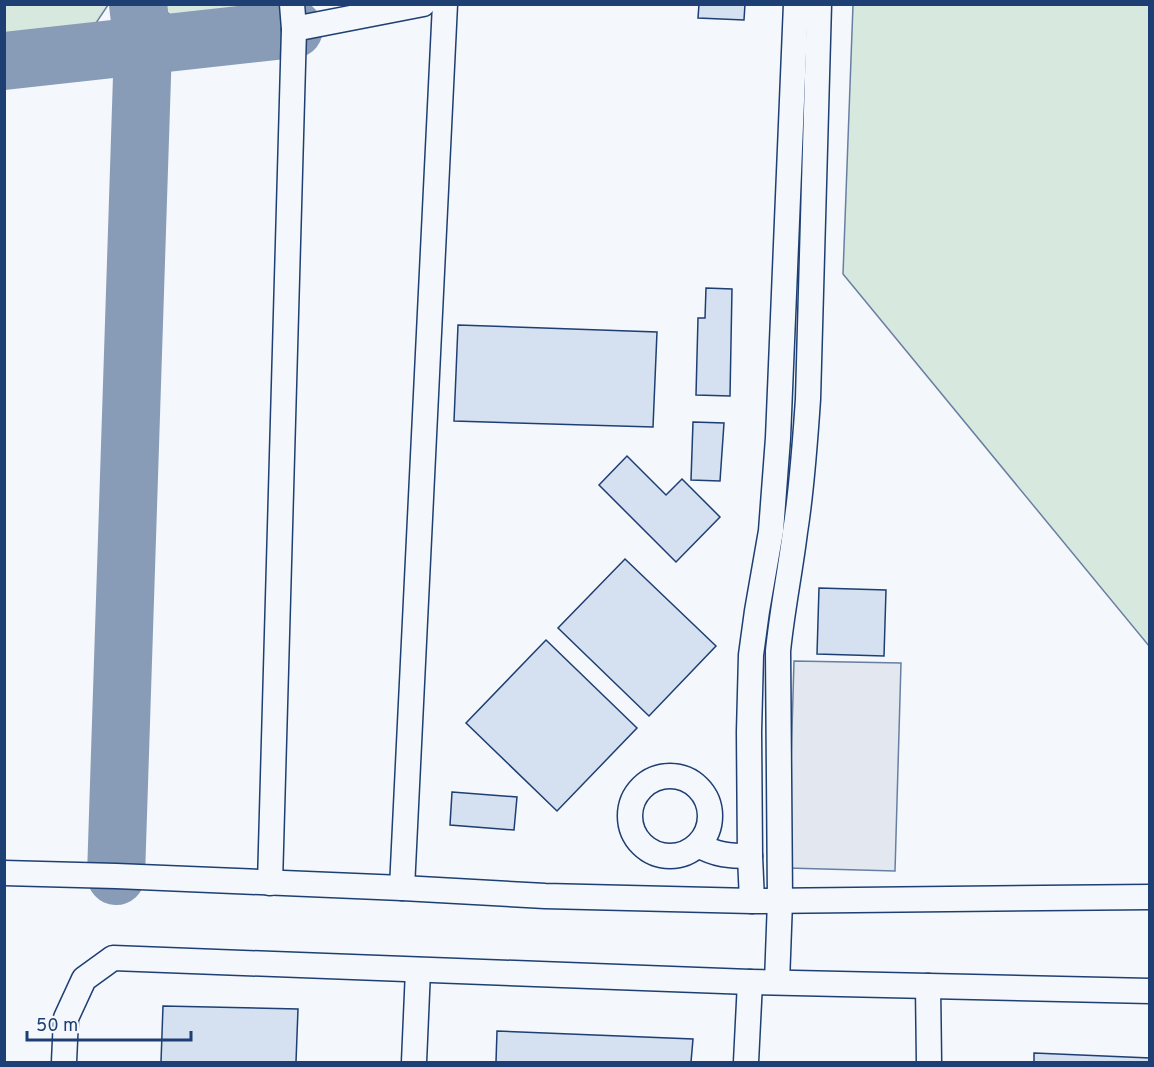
<svg xmlns="http://www.w3.org/2000/svg" width="1154" height="1067" font-family="Overpass,sans-serif">
  <rect width="100%" height="100%" fill="#f4f7fb"/>
  <g fill="#d7e8df" stroke="#687fa3" stroke-width="1.5">
    <path d="M5,4H108V5L92,29L75,39L5,46Z"/>
    <path d="M159,5H255L238,23L196,29L178,22Z"/>
    <path d="M853,5H1149V646L843,274Z"/>
  </g>
  <path fill="#e3e8f0" stroke="#687fa3" stroke-width="1.5" d="M794,661L901,663L895,871L788,868Z"/>
  <g fill="none" stroke-linecap="round" stroke-linejoin="round">
    <g stroke="#889bb7" stroke-width="58">
      <path d="M4,61L294,29"/>
      <path d="M116,876L143,46L138,4"/>
    </g>
  </g>
  <g fill="#d5e0f0" stroke="#1d3f73" stroke-width="1.5">
    <path d="M699,4H745L744,20L698,18Z"/>
    <path d="M706,288L732,289L730,396L696,395L698,318H705Z"/>
    <path d="M458,325L657,332L653,427L454,421Z"/>
    <path d="M693,422L724,423L720,481L691,480Z"/>
    <path d="M627,456L666,495L682,479L720,517L676,562L599,485Z"/>
    <path d="M625,559L716,646L649,716L558,628Z"/>
    <path d="M819,588L886,590L884,656L817,654Z"/>
    <path d="M546,640L637,728L557,811L466,723Z"/>
    <path d="M452,792L517,797L514,830L450,825Z"/>
    <path d="M163,1006L298,1009L296,1062H161Z"/>
    <path d="M497,1031L693,1039L691,1062H496Z"/>
    <path d="M1034,1053L1150,1058V1062H1034Z"/>
  </g>
  <g fill="none" stroke-linecap="round" stroke-linejoin="round">
    <g stroke="#1d3f73" stroke-width="27">
      <g id="minor">
        <path d="M294,29L423,4"/>
        <circle cx="670" cy="816" r="40"/>
        <path d="M698,845C716,855 729,856 750,856"/>
        <path d="M4,873L116,876L402,888L545,896L752,901L1150,897"/>
        <path d="M270,883L294,29L292,4"/>
        <path d="M402,888L445,4"/>
        <path d="M752,901L750,856L749,732L751,655L757,611L771,531L778,438L796,4"/>
        <path d="M777,982L780,901L778,651C782,611 790,572 795,532C802,488 805,444 808,399L819,4"/>
        <path d="M928,986L929,1062"/>
        <path d="M64,1062L66,1018L84,979L113,958L750,982L1150,991"/>
        <path d="M414,1062L418,970"/>
        <path d="M746,1062L750,982"/>
      </g>
    </g>
    <use href="#minor" stroke="#f4f7fb" stroke-width="24"/>
  </g>
  <rect width="1154" height="1067" fill="none" stroke="#1d3f73" stroke-width="12"/>
  <path d="M27 1031v9h164v-9" fill="none" stroke="#1d3f73" stroke-width="3"/>
  <text x="36" y="1031" font-size="18" fill="#1d3f73" stroke="#f4f7fb" stroke-width="4.5" paint-order="stroke">50 m</text>
</svg>
